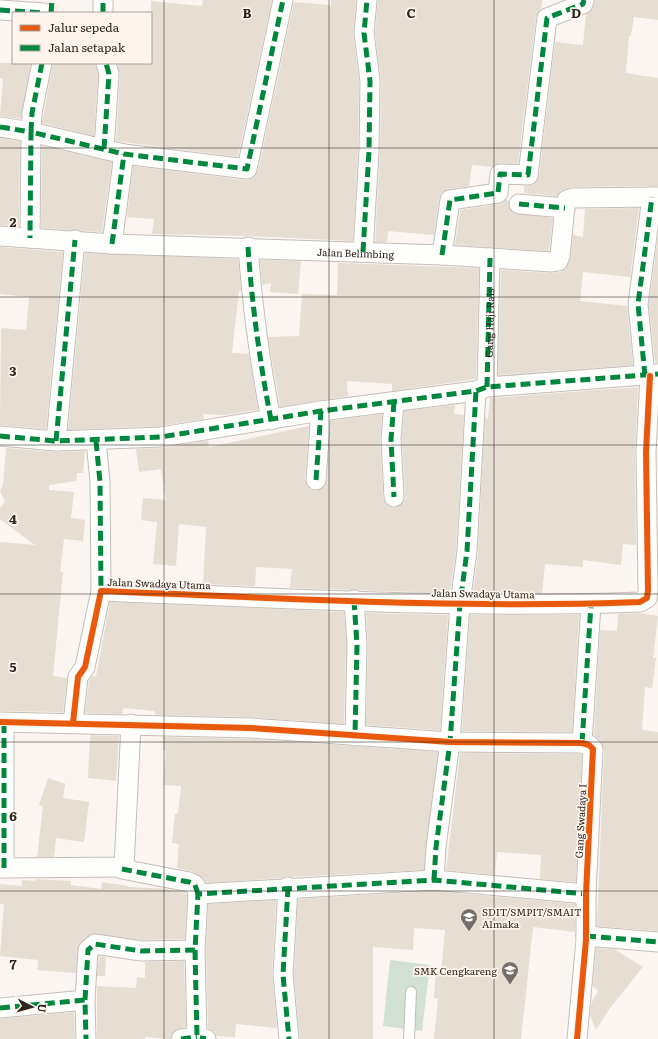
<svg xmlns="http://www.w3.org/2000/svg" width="658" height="1039" font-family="Literata,serif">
  <rect width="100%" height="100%" fill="#faf5f0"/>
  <path fill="#d2e1d3" d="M390,960L430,965L422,1031L383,1026Z"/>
  <g fill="#e6ddd3">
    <path d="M203,0H272L238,157L116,141L120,75L117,63H151V1L202,6Z"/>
    <path d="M331,0H356L353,34L359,82L358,151L353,241L248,236L152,234L154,219L127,217L133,166L246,180L255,176L258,171L294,2L331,5Z"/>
    <path d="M378,0H542L541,9L536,17L518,164L500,163L492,167L472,165L469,186L448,189L442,193L439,198L434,235L388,231L387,242H375L380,151L381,81L375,33Z"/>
    <path d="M595,0H658V20L634,17L631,36H629L626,73L658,78V186L573,187L560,191L557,196L524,193V186L533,185L539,176L555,42L583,45L586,15L591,11Z"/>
    <path d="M0,63H31L21,119L0,116L3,79L0,78Z"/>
    <path d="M53,63H95L98,75L94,136L42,123Z"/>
    <path d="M0,138L20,141L19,226L0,225Z"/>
    <path d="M42,146L112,162L102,232L41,228Z"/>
    <path d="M506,200L509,201V208L513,213L553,218L549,251L455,245L460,210L500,204Z"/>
    <path d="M639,208L630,277L583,272L580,301L627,306L633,365L498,375L501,270L551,273L560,272L565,269L570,260L573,235L583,237L585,209Z"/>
    <path d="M658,236V363H655L649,304Z"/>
    <path d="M0,247L63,252L46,429L0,425L1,328L26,330L29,297L0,294Z"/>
    <path d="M85,253L238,259L241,290L239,291L232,353L249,354L258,410L225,415L203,414L204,419L160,426L68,430Z"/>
    <path d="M260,260L301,261L298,294L270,292L271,283L262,285Z"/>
    <path d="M338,263L479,268L476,379L392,391V384L347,381L348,396L280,407L268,337L299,336L302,294L337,295Z"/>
    <path d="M638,387L635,452L636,545L623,544L621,565L583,560V567L545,564L542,593H473L478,552L485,418L488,419L490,398Z"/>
    <path d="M455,405L454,414L464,415L456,550L450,593L290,588L292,569L256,567L255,586L203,584L206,527L179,524L176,566L153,564L157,522L141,520L143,498L166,500L161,469L139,472L136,449L163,448L208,440L209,447L309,426L305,480L310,489L316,491L325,486L327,481L331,421L382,414L380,440L383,498L389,507L395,508L404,502L405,496L402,439L404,411Z"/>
    <path d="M6,448L55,452L85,451L83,473H77L76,481L49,485V490L74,492L71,518L85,520L83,541L64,539L60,572H63L53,676L67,678L63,712L0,711V542L35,545L0,519V508L5,502L0,491L3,485Z"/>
    <path d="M110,602L344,612L346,645L344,724L251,717L155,715V711L123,708L122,714L85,713L89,681L92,676H96Z"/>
    <path d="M366,613L448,615L440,730L366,725L368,645Z"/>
    <path d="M640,613L658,616L653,658H656L652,688L645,687L642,730L658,732V931L597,926L604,750L601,741L594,735L600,630L617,631L618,614Z"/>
    <path d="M470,615H579L572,732L462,731Z"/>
    <path d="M90,735L119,736L116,781L88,778Z"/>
    <path d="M163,737L250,739L438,752L424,870L293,877L288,876L282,878L206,883L200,876L194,872L177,868L179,844L172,843L175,814H178L181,786L163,785L166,751H163Z"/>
    <path d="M460,753L582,754L576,882L540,879L541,855L497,852L495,875L446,870Z"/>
    <path d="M48,778L65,784L63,798L89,802L84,842L56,838L54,857H37L43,807L39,805Z"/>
    <path d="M35,879L71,881V885L101,889L102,882L128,886V887L166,889L185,893L187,896L185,939L142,940L92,934L78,945L76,973L37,970L38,960L0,956L4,904H0V884L22,886V880L35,881Z"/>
    <path d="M434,891L575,904V932L533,927L521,1039H434L438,999L434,998L436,972L441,973L445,930L414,928L413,950L373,947V1039H300L294,975L298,899Z"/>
    <path d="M276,900L272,974L277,1028L236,1024L235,1037L217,1036L214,1031L208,1028L206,950L208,904Z"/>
    <path d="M596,948L614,949L643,967L610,1008L596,1030L590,1015L591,1004L598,991L593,986Z"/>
    <path d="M99,956L106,957L105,976H97Z"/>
    <path d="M184,961L186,1027L175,1030L170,1039L145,1037V1039H97V986L136,988L137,977L145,978V962Z"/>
    <path d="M74,1012L75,1039H0V1019Z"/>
  </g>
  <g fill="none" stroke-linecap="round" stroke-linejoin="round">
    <g stroke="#c4beb9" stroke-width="12">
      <path id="lane" d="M409,1039L411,992"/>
    </g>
    <g stroke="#c4beb9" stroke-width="21">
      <g id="street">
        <path d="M0,10L44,13"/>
        <path d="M103,13V0"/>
        <path d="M42,63L32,113L31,132L124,154L247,169L283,0"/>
        <path d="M0,127L31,132L30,238"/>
        <path d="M104,149L109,74L106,63"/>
        <path d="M519,204L565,208"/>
        <path id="s1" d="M0,236L112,244L442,255L552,262L558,261L560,256L565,206L567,200L573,198L658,197"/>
        <path d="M112,244L124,154"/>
        <path d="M248,247C252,306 260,363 271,420"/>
        <path d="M363,252L369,151L370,81L364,33L367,0"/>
        <path d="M442,255L450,200L498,193L500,174L528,175L547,18L583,4L584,0"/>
        <path d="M645,376L638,304L652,197"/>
        <path d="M487,387L490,258"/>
        <path d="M394,402L391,439L394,497"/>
        <path d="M0,436L56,441L161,437L321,411L476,391L487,387L658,374"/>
        <path d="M56,441L75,240"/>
        <path d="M96,441L100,482L101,591"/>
        <path d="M316,480L321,411"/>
        <path d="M354,600L357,645L355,736"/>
        <path d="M0,722L251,728L450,742L582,743L589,745L593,749L586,894V940L577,1039"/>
        <path d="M73,723L78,677L85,667L101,591C280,598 461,609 640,602L647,598L648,590L646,452L650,376"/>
        <path d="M582,743L591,604"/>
        <path d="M0,868L124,867L131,724"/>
        <path d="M4,868V723"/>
        <path d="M122,869L189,882L195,885L198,894"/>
        <path d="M434,880L436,847L450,742L460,604L467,551L476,391"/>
        <path d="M288,887L283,975L289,1039"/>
        <path d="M586,936L658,942"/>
        <path d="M195,950L197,1037L206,1039"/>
        <path d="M85,1000L88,950L95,944L141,951L195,950L198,894L434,880L586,894"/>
        <path d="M0,1008L85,1000L86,1039"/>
        <path d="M181,1039L197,1037"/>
      </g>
    </g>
    <use href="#lane" stroke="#fefefd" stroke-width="10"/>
    <use href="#street" stroke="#fefefd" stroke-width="19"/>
    <g stroke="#00873e" stroke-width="5" stroke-dasharray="10 5" stroke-linecap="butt">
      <path d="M0,10L44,13"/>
      <path d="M51,13L52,0"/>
      <path d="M103,13V0"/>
      <path d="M42,63L32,113L31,132L124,154L247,169L283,0"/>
      <path d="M0,127L31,132L30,238"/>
      <path d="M104,149L109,74L106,63"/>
      <path d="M519,204L565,208"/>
      <path d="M112,244L124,154"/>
      <path d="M248,247C252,306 260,363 271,420"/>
      <path d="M363,252L369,151L370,81L364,33L367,0"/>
      <path d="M442,255L450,200L498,193L500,174L528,175L547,18L583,4L584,0"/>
      <path d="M645,376L638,304L652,197"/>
      <path id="s2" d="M487,387L490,258"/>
      <path d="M394,402L391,439L394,497"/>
      <path d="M0,436L56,441L161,437L321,411L476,391L487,387L658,374"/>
      <path d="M56,441L75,240"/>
      <path d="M96,441L100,482L101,591"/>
      <path d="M316,480L321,411"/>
      <path d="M354,600L357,645L355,736"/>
      <path d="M582,743L591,604"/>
      <path d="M4,868V723"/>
      <path d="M122,869L189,882L195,885L198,894"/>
      <path d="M434,880L436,847L450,742L460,604L467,551L476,391"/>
      <path d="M288,887L283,975L289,1039"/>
      <path d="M586,936L658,942"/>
      <path d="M195,950L197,1037L206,1039"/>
      <path d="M85,1000L88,950L95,944L141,951L195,950L198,894L434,880L586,894"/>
      <path d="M0,1008L85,1000L86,1039"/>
      <path d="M181,1039L197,1037"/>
    </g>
    <g stroke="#fdf4ed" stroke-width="8">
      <g id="cycleway">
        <path d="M0,722L251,728L450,742L582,743L589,745L593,749L586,894V940L577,1039"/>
        <path d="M73,723L78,677L85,667L101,591C280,598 461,609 640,602L647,598L648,590L646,452L650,376"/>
      </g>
    </g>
    <use href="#cycleway" stroke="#e8590c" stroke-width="6"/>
  </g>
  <path fill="none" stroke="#2c241e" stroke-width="1" stroke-opacity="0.55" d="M164,0V1039M329,0V1039M494,0V1039M0,148H658M0,297H658M0,445H658M0,594H658M0,742H658M0,891H658"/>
  <defs>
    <g id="school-pin" transform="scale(0.9)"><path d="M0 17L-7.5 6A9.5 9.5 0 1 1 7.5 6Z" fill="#746d68" stroke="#fdf4ed"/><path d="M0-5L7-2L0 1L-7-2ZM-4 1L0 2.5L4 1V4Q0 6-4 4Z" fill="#fff"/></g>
  </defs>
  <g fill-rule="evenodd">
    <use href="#school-pin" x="469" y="917"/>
    <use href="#school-pin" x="510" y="970"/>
  </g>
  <g text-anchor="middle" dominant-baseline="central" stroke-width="3.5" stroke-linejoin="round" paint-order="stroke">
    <g font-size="10" fill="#2c241e" stroke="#fdf4ed">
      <text stroke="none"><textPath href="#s1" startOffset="356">Jalan Belimbing</textPath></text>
      <text stroke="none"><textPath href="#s2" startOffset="64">Gang Haji Rais</textPath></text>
      <text transform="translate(159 583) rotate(2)">Jalan Swadaya Utama</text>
      <text transform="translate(483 593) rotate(1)">Jalan Swadaya Utama</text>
      <text transform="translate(580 821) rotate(-87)">Gang Swadaya I</text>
    </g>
    <g font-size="10" fill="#2c241e" stroke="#fdf4ed" text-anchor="start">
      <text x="482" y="911">SDIT/SMPIT/SMAIT<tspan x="482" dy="12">Almaka</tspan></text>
      <text x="497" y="970" text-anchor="end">SMK Cengkareng</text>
    </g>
  </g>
  <g font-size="13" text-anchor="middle" font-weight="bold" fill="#2c241e" stroke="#fdf4ed" stroke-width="3.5" stroke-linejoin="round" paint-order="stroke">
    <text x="247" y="18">B</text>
    <text x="411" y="18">C</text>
    <text x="576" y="18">D</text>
    <text x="13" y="227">2</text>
    <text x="13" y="376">3</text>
    <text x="13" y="524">4</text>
    <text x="13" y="672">5</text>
    <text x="13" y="821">6</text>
    <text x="13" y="969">7</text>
  </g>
  <rect x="12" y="12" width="140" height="52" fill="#fdf4ed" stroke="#a9a19a"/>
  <rect x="20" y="25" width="20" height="6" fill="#e8590c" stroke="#a9a19a"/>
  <text x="48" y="32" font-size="12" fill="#2c241e">Jalur sepeda</text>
  <rect x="20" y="45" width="20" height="6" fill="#00873e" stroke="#a9a19a"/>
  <text x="48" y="52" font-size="12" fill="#2c241e">Jalan setapak</text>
  <g transform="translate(32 1007) rotate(96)" stroke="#fdf4ed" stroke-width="3" paint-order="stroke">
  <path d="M0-3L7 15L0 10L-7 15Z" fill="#2c241e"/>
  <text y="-6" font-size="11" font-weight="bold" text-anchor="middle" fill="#2c241e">U</text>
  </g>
</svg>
